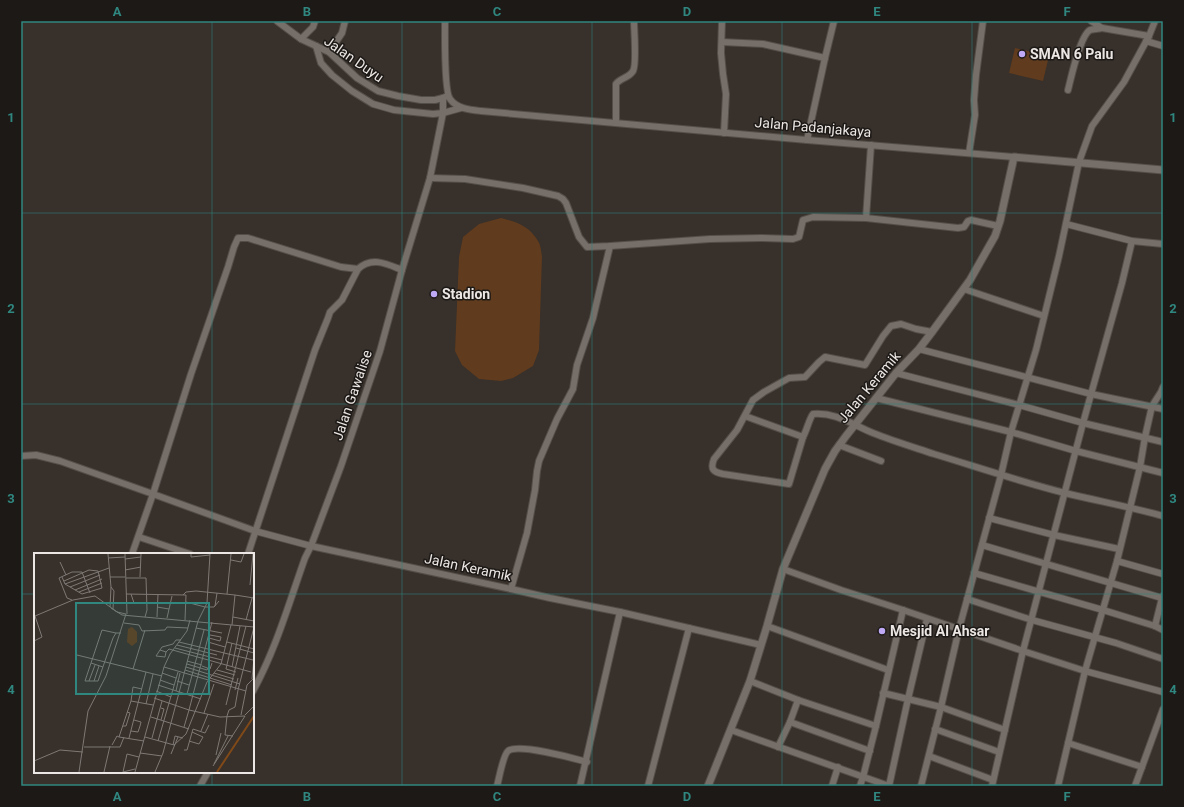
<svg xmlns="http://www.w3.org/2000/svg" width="1184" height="807" font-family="Roboto,sans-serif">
  <rect width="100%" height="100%" fill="#37302b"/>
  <g fill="#603b1d">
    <path d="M1015,48L1049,56L1043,81L1009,73Z"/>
    <path d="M501,218C517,222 529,226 538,241C541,245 541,252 542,256L539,350L533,366L513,378L501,381L479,379L462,365L455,351L459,257L463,237L479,224Z"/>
  </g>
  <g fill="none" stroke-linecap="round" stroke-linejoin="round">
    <g stroke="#544e49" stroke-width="8">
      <g id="minor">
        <path d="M277,21L301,39L329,52L357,78L378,91L398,96L421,100H435L443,98L445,97"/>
        <path d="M445,21C445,34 444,91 450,99C457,109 471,110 481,111L807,140L1014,157"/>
        <path d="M722,21L721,53L723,74L726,94L724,133"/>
        <path d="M1091,21L1102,28L1149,36"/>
        <path d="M301,39L313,27L315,21"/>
        <path d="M1146,41L1163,46"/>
        <path d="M722,42L763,44L825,58"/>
        <path d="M316,46L321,63L332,75L352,91L373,104L394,110L433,114L443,113L461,108"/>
        <path d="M329,52L342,33L345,21"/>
        <path d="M1068,90C1071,78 1080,36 1090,30C1093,29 1098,29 1102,28"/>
        <path d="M616,123V84C620,78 629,78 633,71C637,65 634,30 634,21"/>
        <path d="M807,140L825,58L834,21"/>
        <path d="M969,153L975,115L974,100L976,75L983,21"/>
        <path d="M430,178L465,179L523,188L558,196L563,199L566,203L579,237L587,247L610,246L710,239L761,238L793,239L799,237L803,220L813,217L866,218L958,228L964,227L968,221L971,220L998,226"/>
        <path d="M866,218L871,145"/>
        <path d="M1066,224L1132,241L1163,244"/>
        <path d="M964,289L1044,316"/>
        <path d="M919,349L1091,394L1163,409"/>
        <path d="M896,373L1019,405L1083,423L1163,442"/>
        <path d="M876,398L1011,432L1076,451L1163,473"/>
        <path d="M745,416L803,437C807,430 809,419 813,414C836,412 853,425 873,433C893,441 913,447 934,454C977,467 1021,482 1065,493C1098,501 1131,507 1163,516"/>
        <path d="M803,437L789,484L723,474C713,472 710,469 714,459L737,430L753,400L764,392L789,378L805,377L819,362L825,357L865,365L883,336L891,326L901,324L916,329L932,332"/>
        <path d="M839,445L881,461"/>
        <path d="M21,456L36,455L60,461L153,494L255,531L311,546L511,589L550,598L620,612L761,645"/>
        <path d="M989,518L1054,535L1119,549"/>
        <path d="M139,537L190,554"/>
        <path d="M982,545L1162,598L1163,596"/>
        <path d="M132,554L153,494L191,374L228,267L234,247L238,238H248L341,267L358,269"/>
        <path d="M248,554L315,350L328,318L330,312L342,300L358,269C372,256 387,264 402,270"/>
        <path d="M1117,561L1163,574"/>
        <path d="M783,569L841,590L903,610L1023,651L1085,671L1163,692"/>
        <path d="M974,573L1103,610L1155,626L1163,630"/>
        <path d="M511,589L527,533L535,490L537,471L539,461L557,419L573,389L577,365L593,318L610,246"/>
        <path d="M967,599L1032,620L1116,643L1163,659"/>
        <path d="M767,626L888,670"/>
        <path d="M1155,626L1162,598"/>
        <path d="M750,681L798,700L876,726"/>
        <path d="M253,691C276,649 289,603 305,558L311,546L341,466L380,351L402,270L430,178L443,113V98"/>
        <path d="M883,693L941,707L1005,730"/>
        <path d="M790,722L870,751"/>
        <path d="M935,729L999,752"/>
        <path d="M731,730L889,786"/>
        <path d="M1068,743L1142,767"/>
        <path d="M778,747L790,722L798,700"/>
        <path d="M929,756L993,780"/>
        <path d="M200,786L208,772"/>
        <path d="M497,786C499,779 503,755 508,751C517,743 573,758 587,762"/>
        <path d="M580,786L620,612"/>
        <path d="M648,786L689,628"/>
        <path d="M832,786L838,767"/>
        <path d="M860,786L863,777L876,726L903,610"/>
        <path d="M889,786L908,699L927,619"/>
        <path d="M921,786L941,707L959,629L1001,475L1011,432L1036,350L1059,256L1079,162L1092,126L1124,82L1149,36L1155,21"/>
        <path d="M992,786L1023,651L1083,423L1122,283L1132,241"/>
        <path d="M1058,786L1085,671L1117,561L1140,467L1145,437L1152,406L1161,392L1163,387"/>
        <path d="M1135,786L1163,709"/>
      </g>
    </g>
    <g stroke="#544e49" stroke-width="9">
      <path id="tertiary" d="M708,786L750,681L767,626L783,569L825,469L835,451L846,436L896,373L919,349L932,332L970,280L995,236L1000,221L1014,157L1163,170"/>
    </g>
    <use href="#minor" stroke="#766e68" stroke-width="6"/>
    <use href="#tertiary" stroke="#766e68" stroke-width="7"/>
  </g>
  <path fill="none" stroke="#308780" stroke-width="1" stroke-opacity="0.55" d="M212,21V554M402,21V786M592,21V786M782,21V786M972,21V786M21,213H1163M21,404H1163M21,594H35M253,594H1163M212,772V786"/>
  <g fill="#bfa9f4" stroke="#1c1916" stroke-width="1.5">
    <circle cx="1022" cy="54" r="4"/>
    <circle cx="434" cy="294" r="4"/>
    <circle cx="882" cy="631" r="4"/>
  </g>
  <g text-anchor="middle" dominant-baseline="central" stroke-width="3" stroke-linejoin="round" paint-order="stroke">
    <g font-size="14" font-weight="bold" fill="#ece7e4" stroke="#1c1916" text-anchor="start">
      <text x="1030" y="54">SMAN 6 Palu</text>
      <text x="442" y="294">Stadion</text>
      <text x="890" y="631">Mesjid Al Ahsar</text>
    </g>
    <g font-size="14" fill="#ece7e4" stroke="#1c1916">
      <text transform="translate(354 59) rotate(35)">Jalan Duyu</text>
      <text transform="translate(813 127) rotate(5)">Jalan Padanjakaya</text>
      <text transform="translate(869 387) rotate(-50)">Jalan Keramik</text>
      <text transform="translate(352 395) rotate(-71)">Jalan Gawalise</text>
      <text transform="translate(468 567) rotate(12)">Jalan Keramik</text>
    </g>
  </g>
  <g transform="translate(34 553)">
    <rect width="220" height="220" fill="#37302b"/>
    <path d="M98,74L103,79V89L98,93L93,89L94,76Z" fill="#603b1d"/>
    <path fill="none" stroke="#804918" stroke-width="2" d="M183,219L220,163"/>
    <path fill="none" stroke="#7f7975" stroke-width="1" d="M74,1L77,34L76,54M91,1L93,61M157,1V4L176,2M74,5L91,4M91,6L107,4M197,7L207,9L210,1M26,9L32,22M91,17L107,14M28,24L31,31L48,41L68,35L64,18L55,17L30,28M76,24H91M106,24L107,1M92,25H112L113,57L111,64M31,31L75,15M216,32L219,1M36,34L66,22M77,34L80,38L79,56M41,37L68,26M45,39L68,30M92,41L152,42M97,41L100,50H123M193,41L197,1M149,42L152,39L162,38L201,42L198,72M201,42L220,45M38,47L33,45L25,25L38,19H48L56,40M152,49L171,54M181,53L183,40M123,54L135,56M171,54H180L185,48M77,55L88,62L220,74M123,64L124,41M199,64L220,68M133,65L138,43M151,67L152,42M212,67L218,45M178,69L155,157L186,164L211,163L179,213M90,70L105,72L108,78L131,77L133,74L154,75M162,75L188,80M82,80L68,77L51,128H64L79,85L82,80H87M175,85L186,88L187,84L176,82M0,88L8,84L1,63L39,47L61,43L83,59L92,61M145,89L219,107M174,89L191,94M193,89L220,96M198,90L192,116L202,119M143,92L183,102M141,95L176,104M202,95L220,100M126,97L132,99L135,96L217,119M132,99L131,104L122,103L128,94L139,91L142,87H147M43,102L128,123M176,104L188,107M153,108L168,112M57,110L69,114M153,111L173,117L174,115M168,113L176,116L178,110M130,114L212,138M152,114L206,131M198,114L206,73M99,116L111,77M151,117L198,132M183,117L201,122M128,120L142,125M180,120L200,126M218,126L220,105M126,127L140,132M55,128L61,112M60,128L65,113M143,128L155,132M124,132L167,146M201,137L204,125M204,137L220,74M122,138L137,144M142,138L146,120M153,141L170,77M120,145L155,157L150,174M97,148L99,134L108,136M112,151L119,121M192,152L212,73M127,155L130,156L127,167M170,160L180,131M207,162L213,132L220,125M211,162L220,153M117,164L155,176M89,173H92L96,160L93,159M97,178L104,179L106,173L107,169L100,167M167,178L174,161M199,183L191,182L193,163L195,157L201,154L204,137M111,184L140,192L152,181L173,129L187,111L197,72M95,185L112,119M118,185L128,148M110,188L85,184L97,148L119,152M124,188L144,119M155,188L165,191L169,184L158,179M78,192L83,183L85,184M139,192L141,183L149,185M50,194H86L90,184M150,197H153L159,176L171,180L175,172M106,200L128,203M137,201L144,184M182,202L187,180M0,208L26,197L49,199M180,211L194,183M45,219L54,158L72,123L92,61M70,219L76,193M89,219L93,201L105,204M89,219L101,216M101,219L130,114L136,101L153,78L156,67M121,219L129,200L164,68L173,50L176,1"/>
    <path fill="#308780" fill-opacity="0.15" stroke="#308780" stroke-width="2" d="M42,50H175V141H42Z"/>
    <rect width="220" height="220" fill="none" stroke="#ece7e4" stroke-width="2"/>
  </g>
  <rect width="1184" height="807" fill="none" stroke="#1c1916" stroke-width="44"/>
  <rect x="22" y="22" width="1140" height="763" fill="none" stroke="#308780" stroke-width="1.5"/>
  <g font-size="13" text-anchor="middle" font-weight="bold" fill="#308780">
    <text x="117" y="16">A</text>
    <text x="307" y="16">B</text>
    <text x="497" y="16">C</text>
    <text x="687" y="16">D</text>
    <text x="877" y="16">E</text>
    <text x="1067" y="16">F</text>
    <text x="11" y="122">1</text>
    <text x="1173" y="122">1</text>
    <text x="11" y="313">2</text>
    <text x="1173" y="313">2</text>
    <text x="11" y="503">3</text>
    <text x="1173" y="503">3</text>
    <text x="11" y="694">4</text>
    <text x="1173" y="694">4</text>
    <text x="117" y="801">A</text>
    <text x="307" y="801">B</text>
    <text x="497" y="801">C</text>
    <text x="687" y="801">D</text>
    <text x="877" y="801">E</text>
    <text x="1067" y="801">F</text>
  </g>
</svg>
